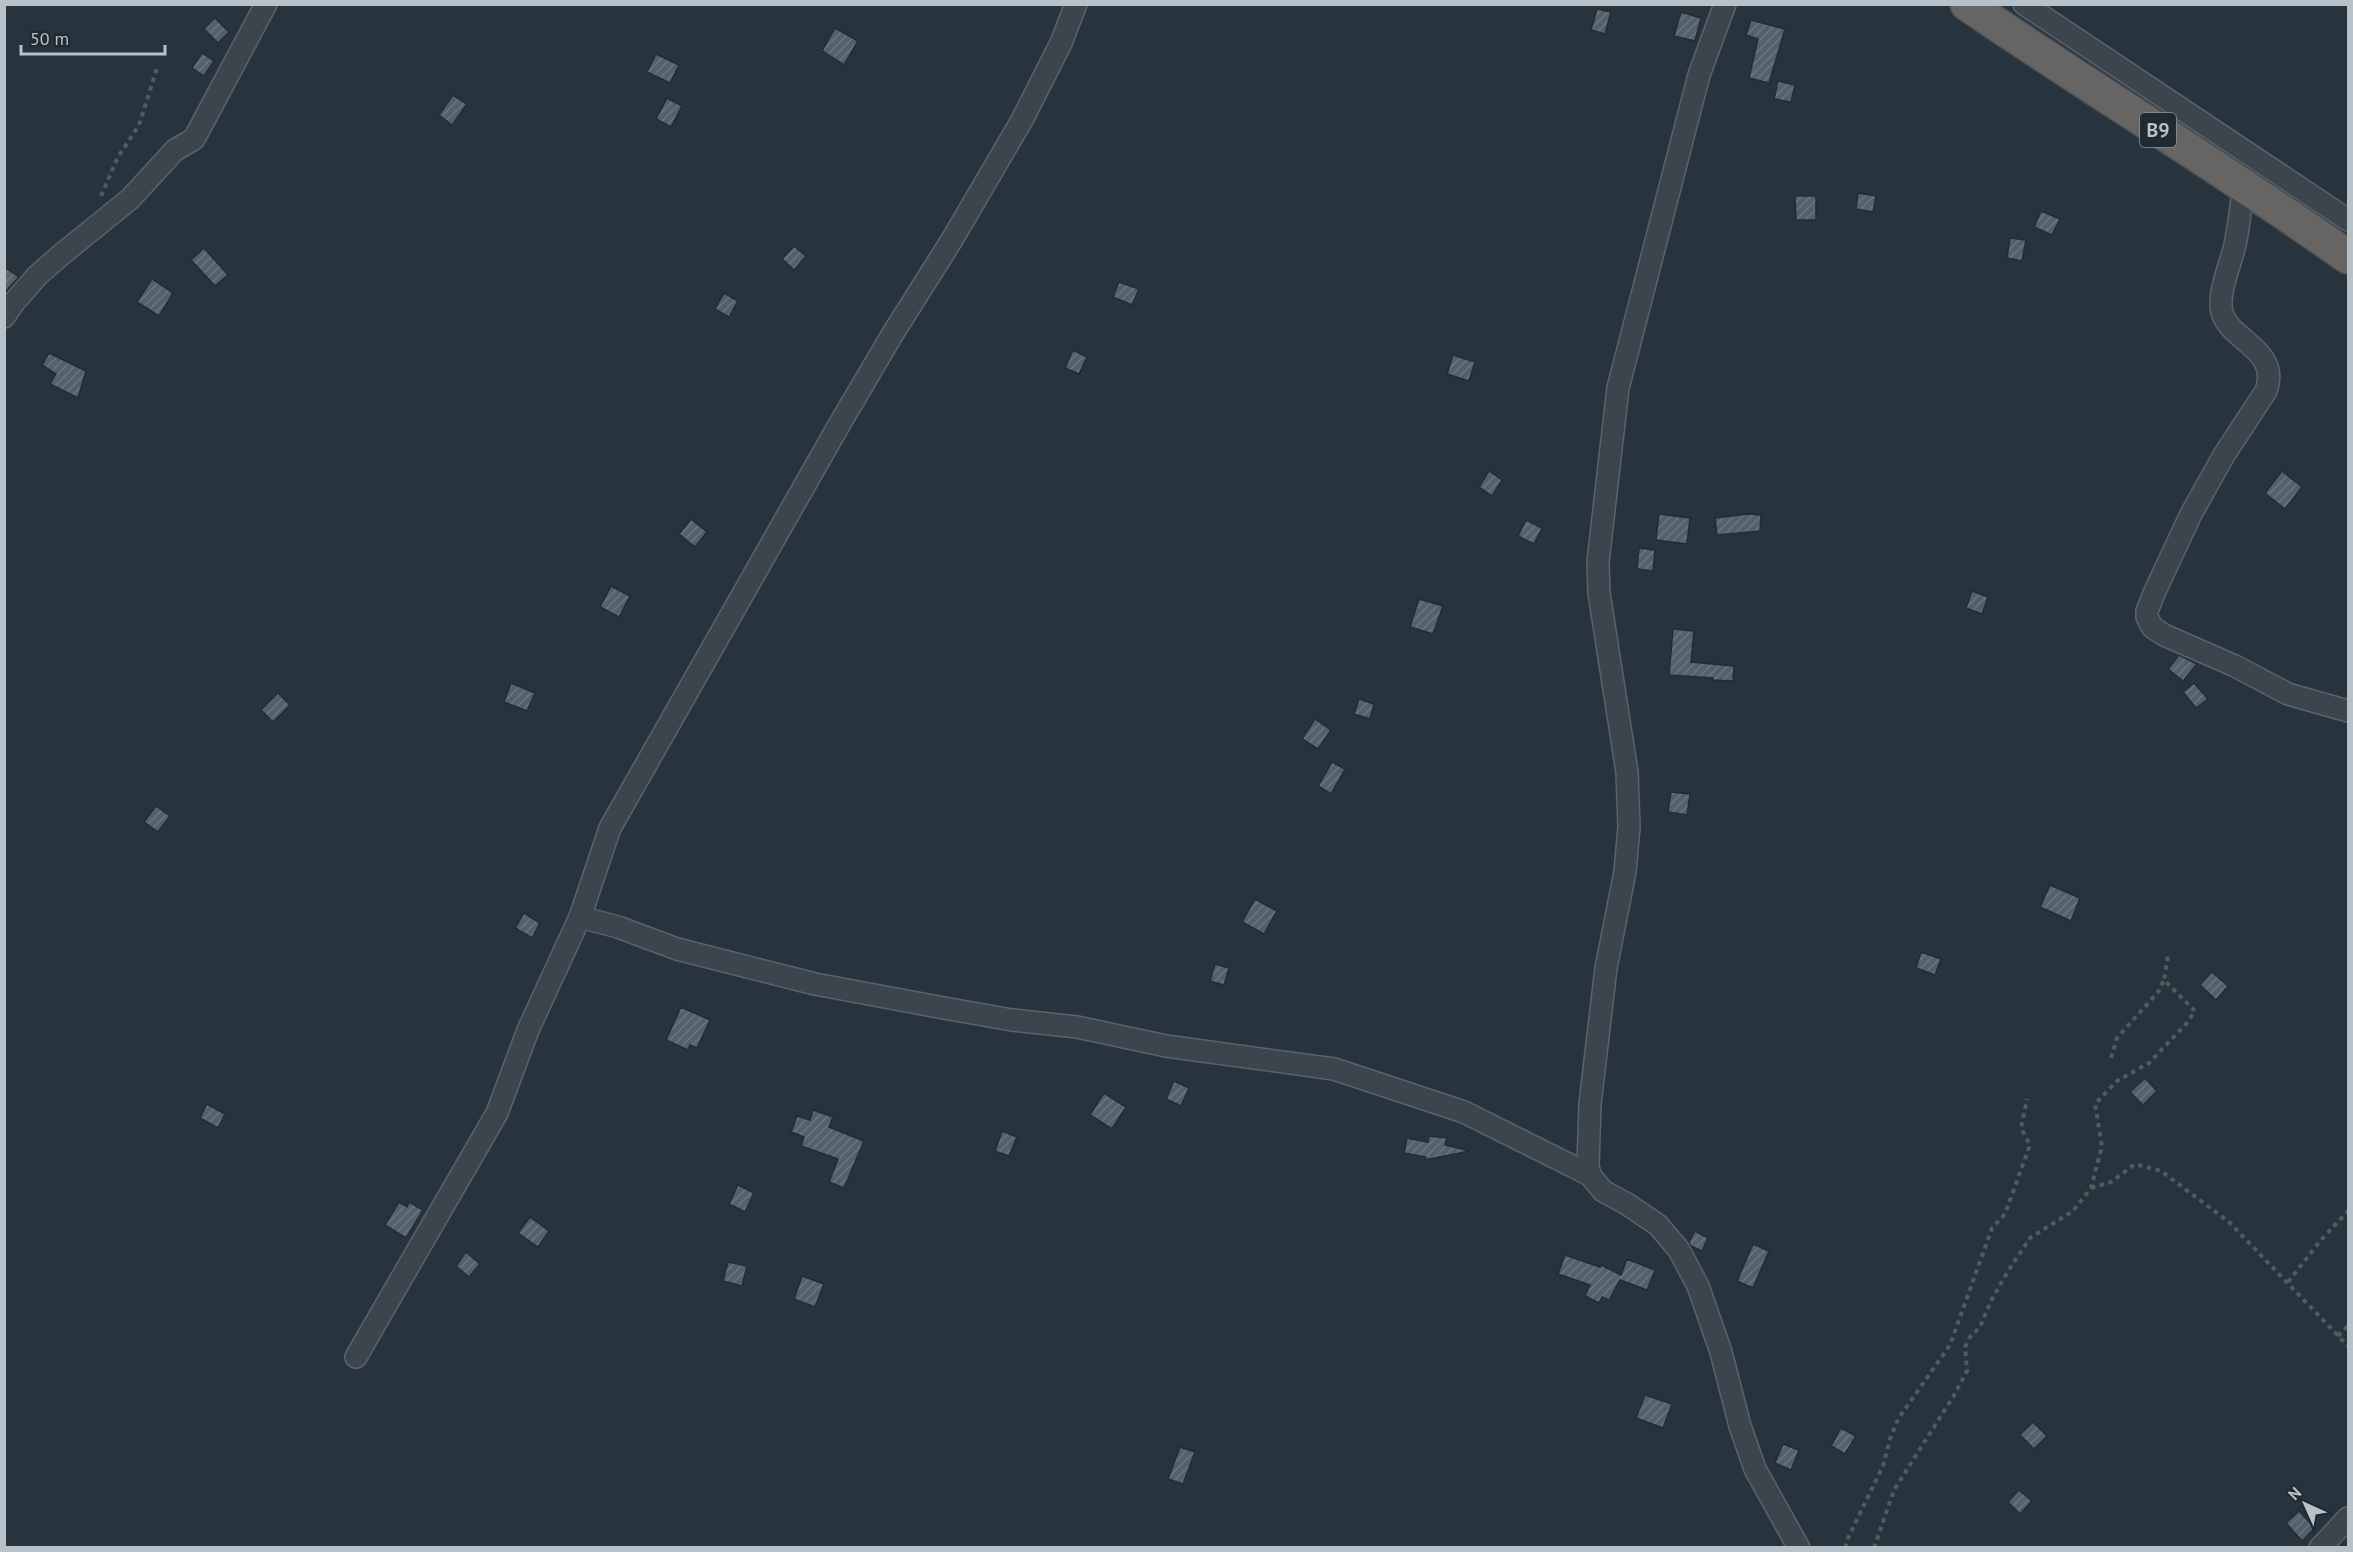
<svg xmlns="http://www.w3.org/2000/svg" width="2353" height="1552" font-family="'PT Sans',sans-serif">
  <defs>
    <pattern id="building-hatch" width="6" height="6" patternUnits="userSpaceOnUse" patternTransform="scale(1.5)"><rect width="6" height="6" fill="#54616a"/><path d="M-1 1l2-2M0 6l6-6M5 7l2-2" fill="none" stroke="#6a767e"/></pattern>
  </defs>
  <rect width="100%" height="100%" fill="#28343d"/>
  <g fill="url(#building-hatch)" stroke="#232c34" stroke-width="1.5">
    <path d="M1597,9L1611,12L1605,34L1591,30Z"/>
    <path d="M1681,12L1701,18L1695,41L1674,36Z"/>
    <path d="M215,18L229,32L218,43L204,29Z"/>
    <path d="M1751,20L1785,29L1769,83L1749,78L1758,39L1746,35Z"/>
    <path d="M835,28L858,41L844,65L822,51Z"/>
    <path d="M202,53L214,61L204,76L192,68Z"/>
    <path d="M656,54L679,65L670,83L647,72Z"/>
    <path d="M1778,81L1795,85L1791,102L1774,99Z"/>
    <path d="M453,95L467,104L452,125L439,115Z"/>
    <path d="M667,98L682,106L671,127L656,119Z"/>
    <path d="M1858,193L1876,196L1873,212L1856,209Z"/>
    <path d="M1795,196H1816V220H1796Z"/>
    <path d="M2041,211L2060,219L2052,235L2034,227Z"/>
    <path d="M2010,238L2026,240L2022,261L2007,258Z"/>
    <path d="M794,246L806,256L794,270L782,259Z"/>
    <path d="M204,248L228,275L215,286L191,260Z"/>
    <path d="M4,267L19,277L6,291L4,290Z"/>
    <path d="M152,279L173,293L159,316L137,302Z"/>
    <path d="M1119,282L1139,289L1132,305L1113,297Z"/>
    <path d="M724,293L738,301L729,317L715,309Z"/>
    <path d="M1073,350L1087,357L1079,374L1065,368Z"/>
    <path d="M49,353L86,371L78,398L50,384L56,374L42,365Z"/>
    <path d="M1453,355L1475,362L1469,381L1447,374Z"/>
    <path d="M1489,471L1502,480L1492,496L1479,487Z"/>
    <path d="M2282,471L2302,487L2285,509L2265,493Z"/>
    <path d="M1659,514L1690,518L1687,544L1656,540Z"/>
    <path d="M1748,514L1761,515L1760,531L1717,535L1715,518Z"/>
    <path d="M691,519L707,532L695,547L679,534Z"/>
    <path d="M1526,520L1542,528L1534,544L1518,536Z"/>
    <path d="M1639,548L1655,550L1653,571L1637,569Z"/>
    <path d="M611,586L630,596L619,617L600,607Z"/>
    <path d="M1972,591L1988,597L1982,614L1966,608Z"/>
    <path d="M1419,599L1443,606L1433,634L1410,627Z"/>
    <path d="M1673,629L1694,631L1691,662L1734,666L1733,681L1713,680V678L1669,675Z"/>
    <path d="M2179,655L2197,664L2183,681L2168,669Z"/>
    <path d="M511,683L535,693L527,711L504,702Z"/>
    <path d="M2194,683L2208,699L2196,708L2183,692Z"/>
    <path d="M278,693L290,705L273,722L261,710Z"/>
    <path d="M1359,699L1374,704L1370,719L1354,714Z"/>
    <path d="M1315,719L1331,730L1318,749L1302,739Z"/>
    <path d="M1332,762L1345,769L1331,794L1318,786Z"/>
    <path d="M1671,792L1690,794L1687,815L1668,812Z"/>
    <path d="M156,806L170,816L158,832L144,822Z"/>
    <path d="M2050,885L2080,898L2071,921L2040,907Z"/>
    <path d="M1255,899L1277,911L1264,934L1242,922Z"/>
    <path d="M524,913L540,923L532,938L515,928Z"/>
    <path d="M1921,952L1941,959L1935,975L1916,968Z"/>
    <path d="M1215,964L1229,968L1224,985L1210,981Z"/>
    <path d="M2212,972L2228,986L2216,1000L2200,985Z"/>
    <path d="M681,1007L710,1020L697,1048L690,1045L688,1050L666,1040Z"/>
    <path d="M2145,1078L2157,1091L2143,1105L2130,1092Z"/>
    <path d="M1174,1081L1189,1088L1181,1106L1166,1099Z"/>
    <path d="M1104,1093L1126,1107L1112,1129L1090,1115Z"/>
    <path d="M207,1104L225,1114L218,1128L200,1118Z"/>
    <path d="M813,1110L833,1117L829,1127L864,1141L844,1188L829,1182L838,1159L801,1146L804,1137L791,1132L797,1116L810,1120Z"/>
    <path d="M1002,1131L1017,1137L1009,1156L995,1151Z"/>
    <path d="M1429,1136L1447,1138L1445,1145L1470,1151L1425,1160L1426,1157L1404,1153L1407,1138L1428,1142Z"/>
    <path d="M738,1185L754,1193L745,1212L729,1204Z"/>
    <path d="M399,1202L407,1207L409,1202L423,1210L406,1238L385,1225Z"/>
    <path d="M530,1217L549,1231L538,1247L518,1233Z"/>
    <path d="M1695,1231L1708,1238L1702,1251L1691,1246L1689,1242Z"/>
    <path d="M1753,1244L1769,1251L1753,1288L1737,1281Z"/>
    <path d="M466,1252L480,1264L469,1277L456,1266Z"/>
    <path d="M1565,1255L1600,1267L1601,1265L1621,1275L1627,1259L1655,1270L1647,1290L1620,1280L1609,1300L1602,1297L1599,1303L1585,1296L1590,1285L1558,1274Z"/>
    <path d="M728,1262L747,1266L742,1286L723,1281Z"/>
    <path d="M802,1276L824,1284L815,1307L794,1299Z"/>
    <path d="M1645,1395L1672,1404L1663,1428L1636,1418Z"/>
    <path d="M2033,1422L2047,1436L2034,1449L2020,1435Z"/>
    <path d="M1841,1428L1856,1436L1845,1454L1831,1446Z"/>
    <path d="M1783,1444L1799,1450L1791,1470L1775,1463Z"/>
    <path d="M1180,1447L1195,1452L1183,1484L1168,1479Z"/>
    <path d="M2019,1490L2032,1501L2020,1514L2008,1502Z"/>
    <path d="M2299,1511L2315,1528L2302,1541L2286,1523Z"/>
  </g>
  <g fill="none" stroke-linecap="round" stroke-linejoin="round">
    <g stroke="#5a636b" stroke-width="24">
      <g id="minor">
        <path d="M1725,4L1699,75L1618,388L1602,527L1598,562L1599,593L1627,772L1629,827L1625,872L1606,968L1590,1104L1588,1165L1590,1175L1603,1191L1627,1204L1658,1225L1679,1250L1698,1286L1721,1352L1740,1426L1755,1469L1799,1548"/>
        <path d="M2024,4L2348,220"/>
        <path d="M2244,185C2241,205 2239,225 2235,245C2231,263 2217,294 2222,312C2229,341 2281,349 2266,391L2224,455L2191,514L2155,591L2147,611V617L2152,627L2164,635L2235,666L2288,694L2348,711"/>
        <path d="M4,317L15,301L38,275L62,254L130,199L175,150L194,139L266,4"/>
        <path d="M580,917L618,927L677,949L815,984L944,1008L1012,1020L1077,1027L1166,1046L1334,1069L1464,1112L1590,1175"/>
        <path d="M356,1357L497,1113L528,1030L580,917L610,828L839,425L892,335L953,238L1022,120L1061,43L1076,4"/>
        <path d="M2320,1548L2348,1518"/>
      </g>
    </g>
    <g stroke="#475058" stroke-width="36">
      <path id="trunk" d="M1967,4C2093,90 2224,169 2348,257"/>
    </g>
    <g stroke="#4c5e5e" stroke-width="4" stroke-dasharray="4.5 4.5" stroke-linecap="butt">
      <path d="M101,196L118,157L139,125L158,65"/>
      <path d="M2111,1058L2117,1038L2158,992L2164,980"/>
      <path d="M2091,1188L2111,1182L2135,1164L2161,1171L2229,1222L2348,1346"/>
      <path d="M2288,1282L2321,1240L2348,1211"/>
      <path d="M2338,1336L2348,1326"/>
      <path d="M1845,1548L1848,1538L1883,1466L1890,1439L1898,1419L1950,1345L1992,1228L2005,1214L2030,1145L2021,1128L2027,1099"/>
      <path d="M1874,1548L1894,1490L1953,1397L1967,1371L1965,1347L1970,1337L1980,1327L1991,1301L2008,1271L2030,1238L2073,1211L2091,1188L2102,1146L2095,1104L2117,1081L2149,1063L2186,1024L2195,1011L2164,980L2168,956"/>
    </g>
    <use href="#minor" stroke="#3c454d" stroke-width="21"/>
    <use href="#trunk" stroke="#666564" stroke-width="33"/>
  </g>
  <g text-anchor="middle" dominant-baseline="central" stroke-width="4.5" stroke-linejoin="round" paint-order="stroke">
    <rect fill="#212a32" stroke="#8b939b" stroke-width="1.5" x="2140" y="113" width="36" height="34" rx="4.5"/>
    <g font-size="20" font-weight="bold" fill="#b8c0c8">
      <text x="2158" y="130">B9</text>
    </g>
  </g>
  <rect width="2353" height="1552" fill="none" stroke="#b8c0c8" stroke-width="12"/>
  <g transform="translate(2305 1504) rotate(315)" stroke="#212a32" stroke-width="4.5" paint-order="stroke">
  <path d="M0-4.5L10 22L0 15L-10 22Z" fill="#b8c0c8"/>
  <text y="-9" font-size="16" font-weight="bold" text-anchor="middle" fill="#b8c0c8">N</text>
  </g>
  <path d="M21 45v9h144v-9" fill="none" stroke="#b8c0c8" stroke-width="3"/>
  <text x="30" y="45" font-size="18" fill="#b8c0c8" stroke="#212a32" stroke-width="4.5" paint-order="stroke">50 m</text>
</svg>
